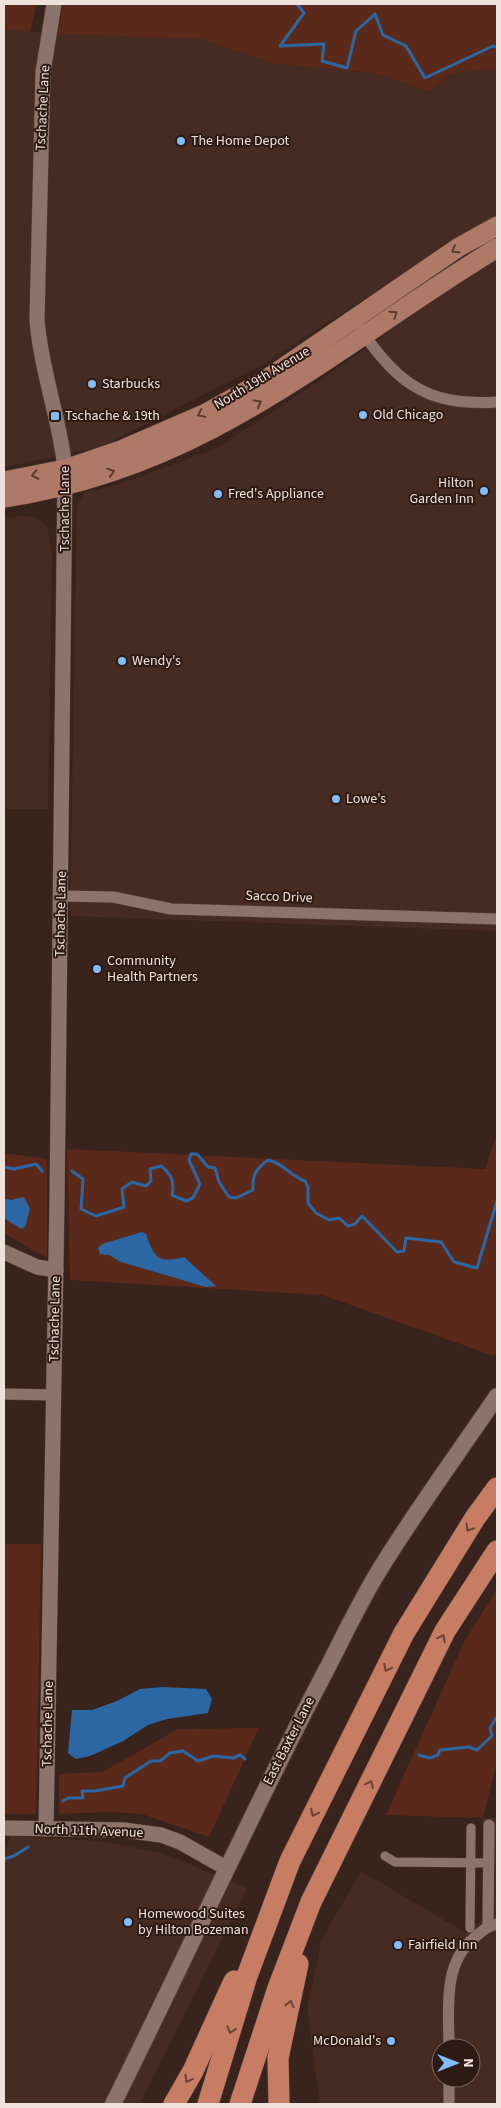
<svg xmlns="http://www.w3.org/2000/svg" width="501" height="2108" font-family="'Source Sans 3',sans-serif">
  <rect width="100%" height="100%" fill="#38241d"/>
  <g fill="#462b22" fill-rule="evenodd">
    <path d="M4,30L63,34L201,39L277,64L374,73L430,91L450,74L497,68V218L414,267L264,364L101,447L4,467Z"/>
    <path d="M497,259V931L70,916L77,505L84,493L116,485L215,449L321,380L464,278Z"/>
    <path d="M20,516L36,517L47,527L52,551L48,809H4V519Z"/>
    <path d="M483,1818H497V2104H320L307,2008L322,1939L361,1871L466,1933L482,1920ZM441,2048H471V2078H441Z"/>
    <path d="M11,1836L98,1841L162,1853L247,1888L140,2104H4V1853Z"/>
  </g>
  <g fill="#5b2919">
    <path d="M4,4H36L30,32L4,30Z"/>
    <path d="M63,4H497V68L450,74L430,91L374,73L277,64L201,39L58,34Z"/>
    <path d="M497,1133V1351L494,1356L323,1295L70,1280L67,1149L485,1169Z"/>
    <path d="M4,1153L47,1159V1258L4,1233Z"/>
    <path d="M4,1544H41L36,1814H4Z"/>
    <path d="M497,1589V1761L483,1818L386,1815L464,1642Z"/>
    <path d="M259,1728L209,1837L142,1814L110,1812L59,1814V1774L103,1772L178,1729Z"/>
  </g>
  <g fill="#2b67a5">
    <path d="M24,1197L30,1209L25,1227L21,1229L4,1218V1198L11,1200Z"/>
    <path d="M142,1232L146,1234C154,1257 157,1264 184,1257L216,1286L206,1287L121,1262L109,1255L100,1254L98,1248L102,1244Z"/>
    <path d="M162,1687L206,1689L212,1699L208,1713L167,1719L148,1725L123,1741L90,1756L76,1759L68,1753L72,1710H92L117,1701L140,1689Z"/>
  </g>
  <g fill="none" stroke-linecap="round" stroke-linejoin="round">
    <g stroke="#2b67a5" stroke-width="3">
      <path d="M297,4L304,13L280,46L324,44L322,61L347,68L356,31L375,14L383,35L406,46L425,78L493,46L497,47"/>
      <path d="M4,1167L14,1169L36,1164L42,1171"/>
      <path d="M72,1171L83,1179L81,1209L96,1216L124,1207L122,1189L132,1182L146,1186L151,1181L150,1169L161,1166C171,1173 175,1183 172,1195L186,1201L193,1198L200,1184L189,1160L191,1154H197L208,1167L215,1168L219,1182L229,1197L236,1198L253,1190C252,1175 256,1169 268,1160C284,1163 290,1176 305,1181L308,1187V1203L316,1213L329,1220L339,1218L348,1226L355,1224L362,1216L397,1252L404,1251L406,1238L441,1242L454,1262L477,1268L497,1201"/>
      <path d="M419,1755L430,1758L438,1755L440,1750L469,1747L477,1750L492,1736L490,1728L497,1717"/>
      <path d="M63,1801L68,1798H83L82,1791H95L123,1786L125,1778L151,1761H160L170,1753L183,1751L198,1761L213,1756L233,1758L240,1755L245,1759"/>
      <path d="M4,1859L14,1856L28,1847"/>
    </g>
    <g stroke="#513f3a" stroke-width="10">
      <g id="pedestrian">
        <path d="M385,1856L395,1862L488,1863"/>
        <path d="M470,1928L471,1828"/>
      </g>
    </g>
    <g stroke="#513f3a" stroke-width="12">
      <g id="minor">
        <path d="M353,319C394,378 420,407 497,402"/>
        <path d="M61,896L113,897L171,909L497,919"/>
        <path d="M4,1394L54,1395"/>
        <path d="M488,1926L489,1825"/>
        <path d="M449,2048C449,2011 442,1964 474,1938C482,1931 487,1926 497,1924"/>
        <path d="M449,2078V2104"/>
      </g>
    </g>
    <g stroke="#513f3a" stroke-width="16">
      <g id="tertiary">
        <path d="M4,1252L37,1267L56,1270"/>
        <path d="M4,1828L124,1830L161,1835L180,1842L226,1868"/>
        <path d="M46,1829L57,1202L65,469C60,419 41,371 37,320L43,72L54,4"/>
      </g>
    </g>
    <g stroke="#513f3a" stroke-width="18">
      <path id="secondary" d="M113,2104C183,1964 247,1821 320,1682C339,1646 356,1609 377,1574C414,1513 457,1455 497,1396"/>
    </g>
    <g stroke="#513f3a" stroke-width="20">
      <g id="primary">
        <path d="M4,481L65,469L121,450L204,414L262,382L459,247L497,226"/>
        <path d="M4,498C76,487 147,463 212,429C312,377 401,306 497,248"/>
      </g>
    </g>
    <g stroke="#513f3a" stroke-width="22">
      <g id="motorway">
        <path d="M174,2104L193,2071L234,1981"/>
        <path d="M208,2104L247,1976L290,1861L404,1633L475,1518L497,1488"/>
        <path d="M240,2104L278,1988L311,1902L445,1631L497,1551"/>
        <path d="M279,2104L278,2058L298,1964"/>
      </g>
    </g>
    <use href="#pedestrian" stroke="#8c736b" stroke-width="9"/>
    <use href="#minor" stroke="#8c736b" stroke-width="11"/>
    <use href="#tertiary" stroke="#8c736b" stroke-width="15"/>
    <use href="#secondary" stroke="#8c736b" stroke-width="16"/>
    <use href="#primary" stroke="#af7967" stroke-width="19"/>
    <use href="#motorway" stroke="#c77d64" stroke-width="21"/>
  </g>
  <defs><path id="oneway-chevron" d="M-2-3.5L2.5 0L-2 3.5" fill="none" stroke-width="1.6" stroke-linecap="round" stroke-linejoin="round" transform="scale(1.25)"/></defs>
  <g stroke="#5b3b31">
    <use href="#oneway-chevron" transform="translate(455 250) rotate(147)"/>
    <use href="#oneway-chevron" transform="translate(394 314) rotate(-34)"/>
    <use href="#oneway-chevron" transform="translate(258 403) rotate(-30)"/>
    <use href="#oneway-chevron" transform="translate(201 414) rotate(154)"/>
    <use href="#oneway-chevron" transform="translate(111 472) rotate(-18)"/>
    <use href="#oneway-chevron" transform="translate(35 475) rotate(168)"/>
  </g>
  <g stroke="#6b4234">
    <use href="#oneway-chevron" transform="translate(469 1528) rotate(122)"/>
    <use href="#oneway-chevron" transform="translate(442 1638) rotate(-64)"/>
    <use href="#oneway-chevron" transform="translate(387 1668) rotate(117)"/>
    <use href="#oneway-chevron" transform="translate(370 1784) rotate(-64)"/>
    <use href="#oneway-chevron" transform="translate(314 1813) rotate(117)"/>
    <use href="#oneway-chevron" transform="translate(290 2004) rotate(-78)"/>
    <use href="#oneway-chevron" transform="translate(231 2030) rotate(107)"/>
    <use href="#oneway-chevron" transform="translate(188 2079) rotate(119)"/>
  </g>
  <g fill="#83bcfb" stroke="#2e1a14" stroke-width="2">
    <circle cx="181" cy="141" r="5"/>
    <circle cx="92" cy="384" r="5"/>
    <circle cx="363" cy="415" r="5"/>
    <rect x="50" y="411" width="10" height="10" rx="2.5"/>
    <circle cx="484" cy="491" r="5"/>
    <circle cx="218" cy="494" r="5"/>
    <circle cx="122" cy="661" r="5"/>
    <circle cx="336" cy="799" r="5"/>
    <circle cx="97" cy="969" r="5"/>
    <circle cx="128" cy="1922" r="5"/>
    <circle cx="398" cy="1945" r="5"/>
    <circle cx="391" cy="2041" r="5"/>
  </g>
  <g text-anchor="middle" dominant-baseline="central" stroke-width="4" stroke-linejoin="round" paint-order="stroke">
    <g font-size="14" fill="#efe1dc" stroke="#2e1a14">
      <text transform="translate(43 108) rotate(-87)">Tschache Lane</text>
      <text transform="translate(262 378) rotate(-31)">North 19th Avenue</text>
      <text transform="translate(65 509) rotate(-90)">Tschache Lane</text>
      <text transform="translate(279 897) rotate(2)">Sacco Drive</text>
      <text transform="translate(61 914) rotate(-89)">Tschache Lane</text>
      <text transform="translate(55 1319) rotate(-89)">Tschache Lane</text>
      <text transform="translate(48 1724) rotate(-89)">Tschache Lane</text>
      <text transform="translate(289 1741) rotate(-63)">East Baxter Lane</text>
      <text transform="translate(89 1831) rotate(2)">North 11th Avenue</text>
    </g>
    <g font-size="14" fill="#efe1dc" stroke="#2e1a14" text-anchor="start">
      <text x="191" y="141">The Home Depot</text>
      <text x="102" y="384">Starbucks</text>
      <text x="373" y="415">Old Chicago</text>
      <text x="65" y="416">Tschache &amp; 19th</text>
      <text x="474" y="483" text-anchor="end">Hilton<tspan x="474" dy="16">Garden Inn</tspan></text>
      <text x="228" y="494">Fred's Appliance</text>
      <text x="132" y="661">Wendy's</text>
      <text x="346" y="799">Lowe's</text>
      <text x="107" y="961">Community<tspan x="107" dy="16">Health Partners</tspan></text>
      <text x="138" y="1914">Homewood Suites<tspan x="138" dy="16">by Hilton Bozeman</tspan></text>
      <text x="408" y="1945">Fairfield Inn</text>
      <text x="381" y="2041" text-anchor="end">McDonald's</text>
    </g>
  </g>
  <rect width="501" height="2108" fill="none" stroke="#efe1dc" stroke-width="10"/>
  <g transform="translate(456 2063) rotate(90)"><circle r="24" fill="#2e1a14" stroke="#7b6a64"/>
  <path d="M0-4L9 19L0 12L-9 19Z" fill="#83bcfb"/>
  <text y="-8" font-size="14" font-weight="bold" text-anchor="middle" fill="#efe1dc">N</text>
  </g>
</svg>
